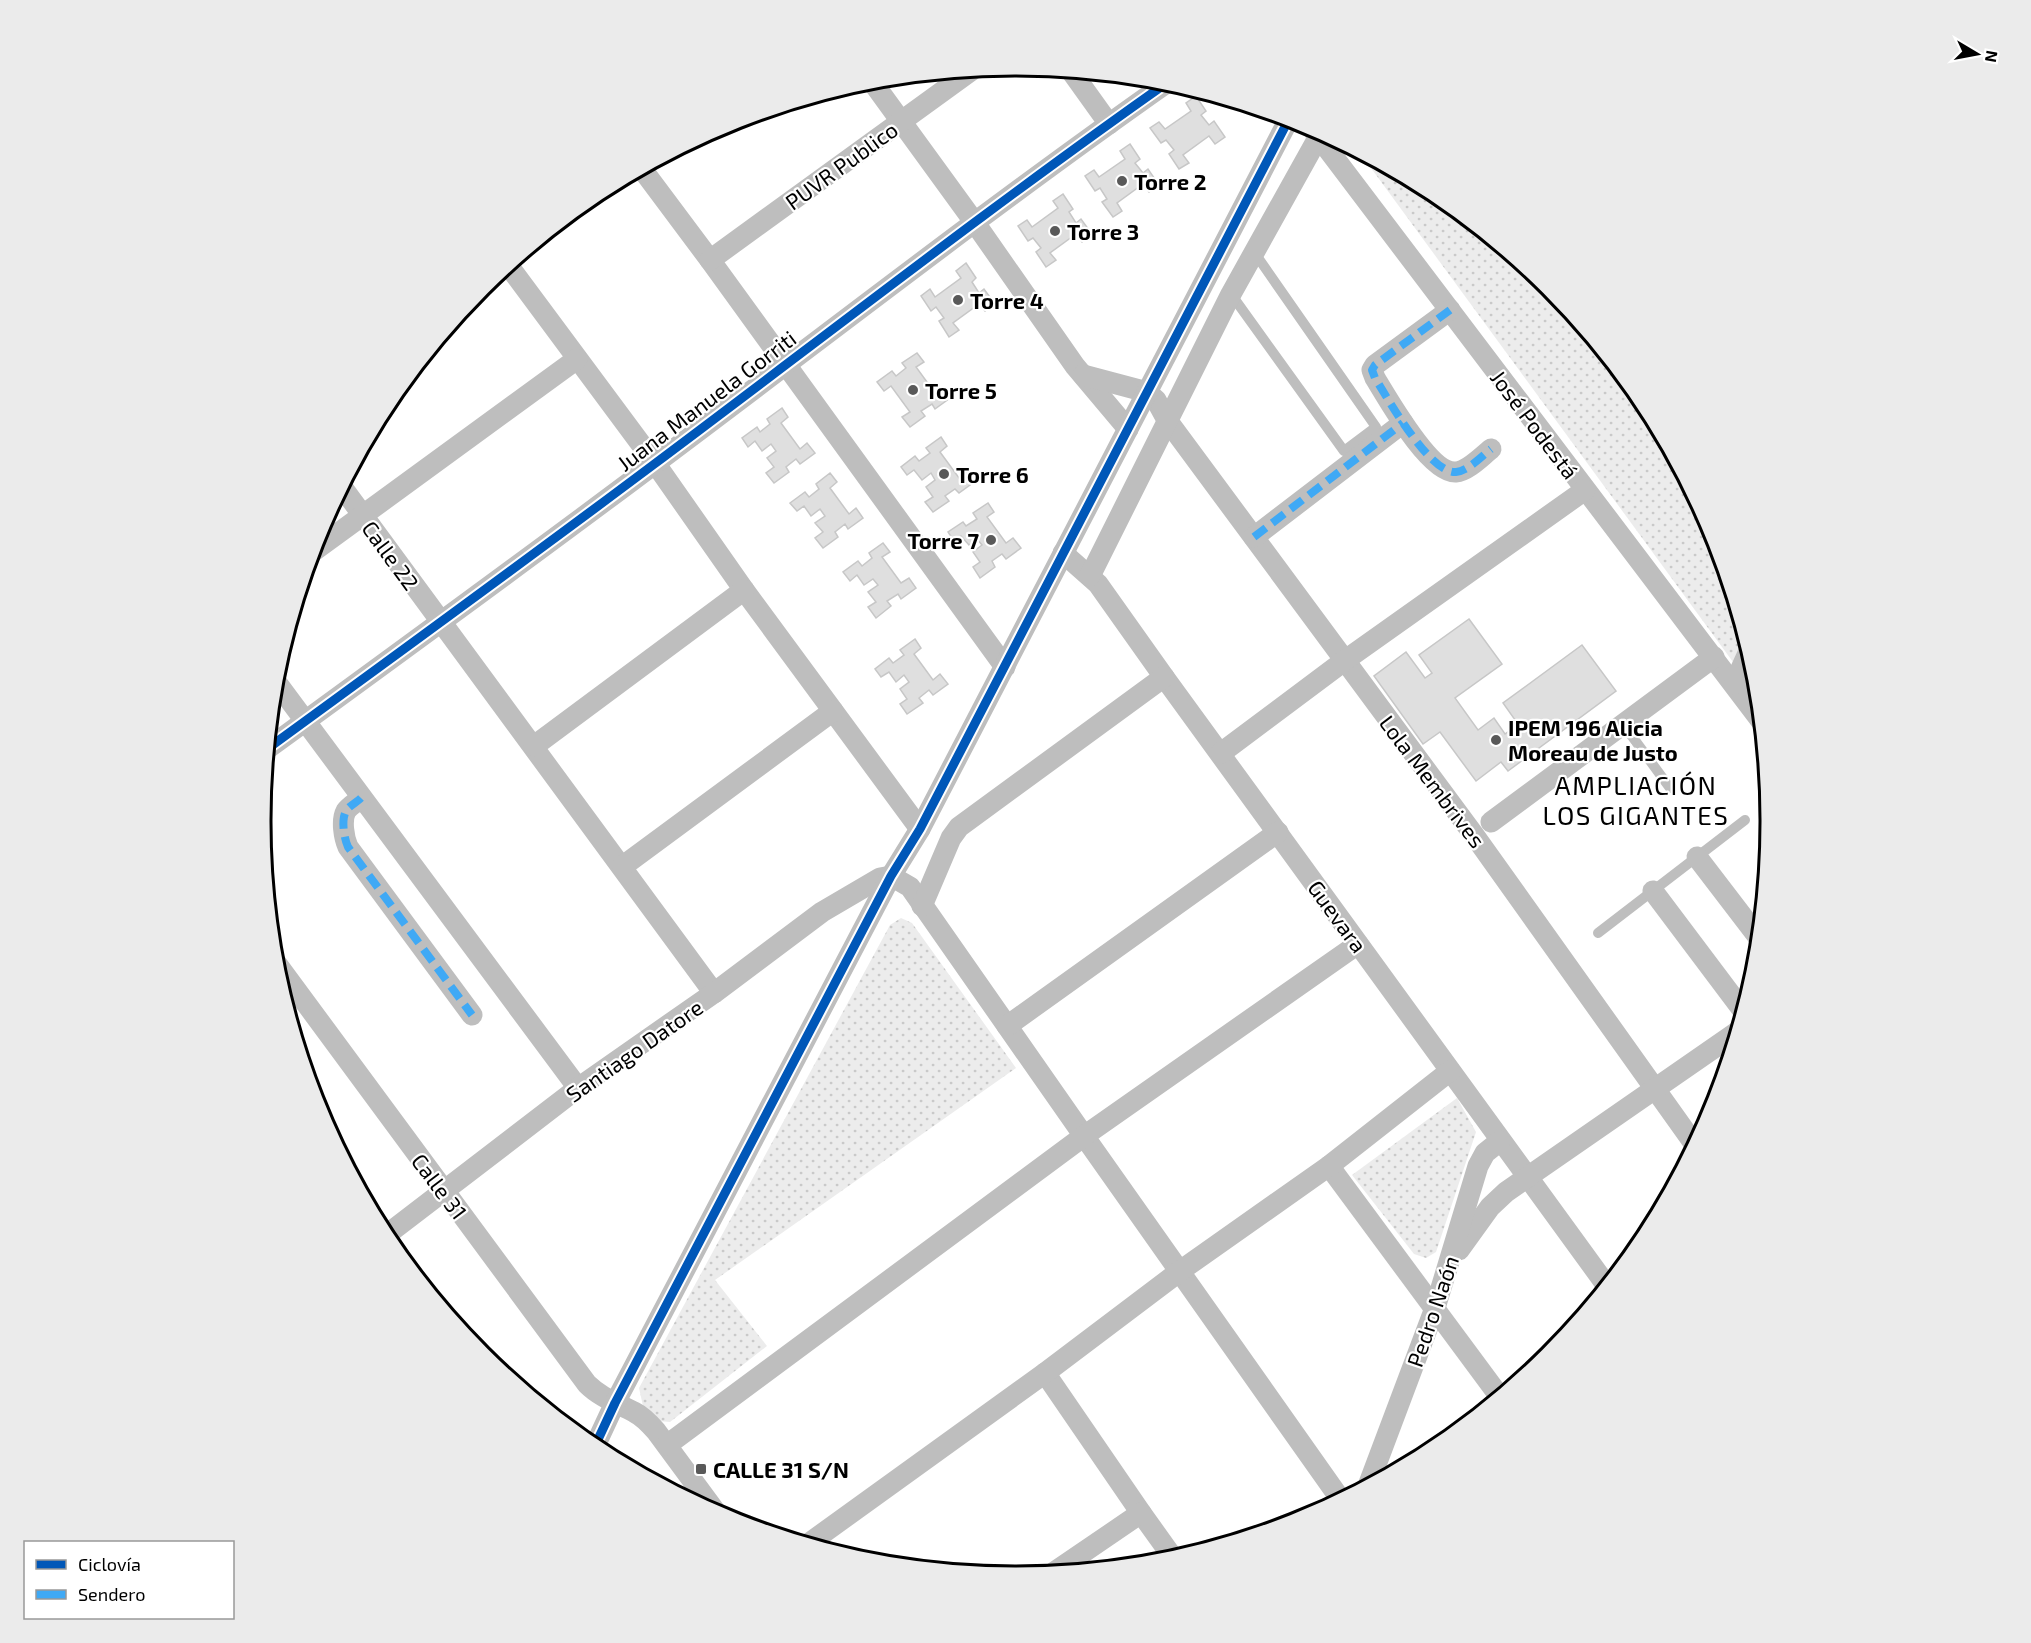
<svg xmlns="http://www.w3.org/2000/svg" width="2031" height="1643" font-family="'Exo 2',sans-serif">
  <defs>
    <pattern id="green-dots" width="8" height="8" patternUnits="userSpaceOnUse" patternTransform="scale(1.5)"><rect width="8" height="8" fill="#ececec"/><path d="M2 2h.1M6 6h.1" fill="none" stroke="#c9c9c9" stroke-width="1.8" stroke-linecap="round"/></pattern>
  </defs>
  <rect width="100%" height="100%" fill="#fff"/>
  <g fill="url(#green-dots)">
    <path d="M1360,153L1436,194L1550,288L1588,334L1660,433L1714,533L1745,636L1733,662Z"/>
    <path d="M1755,668L1759,697L1748,683Z"/>
    <path d="M901,918L912,923L1016,1068L715,1280L767,1346L670,1422L659,1421L643,1406L639,1388L890,925Z"/>
    <path d="M1457,1098L1476,1132L1436,1252L1426,1258L1414,1254L1352,1175Z"/>
  </g>
  <g fill="#dfdfdf" stroke="#c7c7c7" stroke-width="1.5">
    <path d="M1196,96L1206,111L1201,115L1209,125L1214,121L1225,137L1215,144L1209,136L1183,155L1189,163L1179,169L1169,154L1174,150L1166,140L1161,143L1150,128L1159,122L1165,129L1191,111L1186,103Z"/>
    <path d="M1130,144L1140,159L1135,163L1143,173L1148,169L1159,185L1149,192L1143,184L1117,203L1122,211L1113,217L1102,202L1107,199L1100,188L1095,191L1085,176L1094,170L1099,177L1125,159L1120,151Z"/>
    <path d="M1063,194L1073,209L1069,212L1076,223L1081,219L1092,234L1082,242L1076,234L1050,253L1056,260L1046,267L1036,252L1041,248L1033,238L1028,241L1018,226L1027,220L1032,227L1058,208L1053,201Z"/>
    <path d="M966,263L976,278L972,282L979,293L984,289L995,304L985,311L979,304L953,323L959,330L949,337L939,321L944,318L936,307L931,311L921,296L930,289L935,297L961,278L956,271Z"/>
    <path d="M917,353L924,362L916,367L935,393L943,388L950,398L935,409L932,404L921,411L925,416L910,427L902,417L910,412L891,386L884,391L877,382L892,371L896,376L906,368L902,363Z"/>
    <path d="M782,408L788,417L781,423L800,449L807,443L815,453L800,464L796,459L786,467L789,472L774,483L766,473L774,467L767,458L776,451L771,444L762,451L755,441L748,447L742,438L757,427L760,432L770,424L767,419Z"/>
    <path d="M941,437L947,446L940,452L959,478L966,472L974,482L959,493L955,489L945,496L949,501L933,512L925,502L933,497L926,487L935,480L931,473L922,480L914,470L907,475L901,467L915,456L919,461L930,453L926,448Z"/>
    <path d="M830,473L837,482L830,488L849,514L856,508L863,518L848,529L845,524L835,532L838,537L823,548L815,538L823,532L815,523L825,516L820,509L811,516L804,506L797,511L790,503L805,492L809,497L819,489L816,484Z"/>
    <path d="M988,503L994,512L987,517L1006,543L1013,538L1021,548L1006,559L1002,554L992,561L995,567L980,578L973,567L980,562L973,552L982,545L977,539L969,545L961,536L954,541L948,532L963,522L966,526L977,519L973,513Z"/>
    <path d="M883,543L890,552L882,557L901,583L909,578L916,588L901,599L898,594L887,601L891,606L876,618L868,607L876,602L868,592L878,585L873,579L864,585L857,575L850,581L843,572L858,561L862,566L872,558L869,553Z"/>
    <path d="M1469,619L1502,664L1455,698L1478,730L1494,718L1505,734L1518,724L1503,703L1582,645L1616,691L1508,771L1501,762L1476,781L1440,732L1423,744L1374,676L1406,652L1425,678L1432,673L1419,655Z"/>
    <path d="M915,639L921,648L914,654L933,680L940,674L948,684L933,695L929,690L919,698L923,703L907,714L900,704L907,699L900,689L909,682L904,675L896,682L889,672L881,677L875,669L889,658L893,663L904,655L900,650Z"/>
  </g>
  <g fill="none" stroke-linecap="round" stroke-linejoin="round">
    <g stroke="#bebebe" stroke-width="10">
      <path d="M1231,294L1344,451L1376,427L1254,252"/>
      <path d="M1623,724L1670,788"/>
      <path d="M1598,933L1745,820"/>
    </g>
    <g stroke="#bebebe" stroke-width="21">
      <path d="M1071,71L1109,124"/>
      <path d="M871,80L975,223L1075,366L1128,429"/>
      <path d="M1311,127L1761,721"/>
      <path d="M642,169L710,260L1005,667"/>
      <path d="M710,260L972,70"/>
      <path d="M508,265L655,463L744,590L920,829"/>
      <path d="M1450,310L1375,365L1372,370L1375,378C1388,399 1430,474 1456,472C1468,471 1482,456 1491,449"/>
      <path d="M1083,375L1147,392L1156,400L1167,420L1474,835L1695,1145"/>
      <path d="M342,487L714,993"/>
      <path d="M1254,537L1403,423"/>
      <path d="M311,553L577,359"/>
      <path d="M1063,553L1098,584L1164,677L1607,1286"/>
      <path d="M1090,576L1231,294L1319,136"/>
      <path d="M274,679L578,1088"/>
      <path d="M1734,684L1749,651"/>
      <path d="M534,746L744,590"/>
      <path d="M267,749C396,655 525,561 653,465C824,337 993,205 1168,82"/>
      <path d="M1221,753L1344,661L1585,490"/>
      <path d="M361,798C357,802 349,806 346,811C341,820 344,838 348,847L472,1015"/>
      <path d="M1491,822L1714,657"/>
      <path d="M1697,857L1759,938"/>
      <path d="M623,866L833,711"/>
      <path d="M891,876L910,887L1084,1136L1341,1500"/>
      <path d="M1653,891L1744,1012"/>
      <path d="M922,906L951,838L959,827L1164,677"/>
      <path d="M274,960L587,1384C600,1397 617,1403 634,1412C642,1416 649,1423 656,1431L718,1515"/>
      <path d="M1007,1026L1278,832"/>
      <path d="M1329,1166L1500,1397"/>
      <path d="M385,1236L578,1088L714,993L822,912L880,878L891,876"/>
      <path d="M1459,1250L1490,1207L1506,1192L1737,1032"/>
      <path d="M1045,1373L1141,1513L1174,1559"/>
      <path d="M667,1445L1084,1136L1358,944"/>
      <path d="M594,1448L615,1403L891,876L920,829L1289,119"/>
      <path d="M1368,1486L1435,1308L1478,1166L1485,1153L1500,1141"/>
      <path d="M808,1544L1045,1373L1180,1271L1329,1166L1450,1071"/>
      <path d="M1053,1573L1141,1513"/>
    </g>
    <g stroke="#3fa9f5" stroke-width="8" stroke-dasharray="15 8" stroke-linecap="butt">
      <path d="M1450,310L1375,365L1372,370L1375,378C1388,399 1430,474 1456,472C1468,471 1482,456 1491,449"/>
      <path d="M1254,537L1403,423"/>
      <path d="M361,798C357,802 349,806 346,811C341,820 344,838 348,847L472,1015"/>
    </g>
    <g stroke="#fff" stroke-width="13">
      <g id="cycleway">
        <path d="M267,749C396,655 525,561 653,465C824,337 993,205 1168,82"/>
        <path d="M594,1448L615,1403L891,876L920,829L1289,119"/>
      </g>
    </g>
    <use href="#cycleway" stroke="#0057b8" stroke-width="9"/>
  </g>
  <g fill="#595959" stroke="#fff" stroke-width="2">
    <circle cx="1122" cy="181" r="6"/>
    <circle cx="1055" cy="231" r="6"/>
    <circle cx="958" cy="300" r="6"/>
    <circle cx="913" cy="390" r="6"/>
    <circle cx="944" cy="474" r="6"/>
    <circle cx="991" cy="540" r="6"/>
    <circle cx="1496" cy="740" r="6"/>
    <rect x="695" y="1463" width="12" height="12" rx="3"/>
  </g>
  <g text-anchor="middle" dominant-baseline="central" stroke-width="4.5" stroke-linejoin="round" paint-order="stroke">
    <g font-size="22" fill="#000" stroke="#fff">
      <text transform="translate(841 165) rotate(-36)">PUVR Publico</text>
      <text transform="translate(706 400) rotate(-37)">Juana Manuela Gorriti</text>
      <text transform="translate(1535 424) rotate(53)">José Podestá</text>
      <text transform="translate(391 555) rotate(54)">Calle 22</text>
      <text transform="translate(1433 781) rotate(53)">Lola Membrives</text>
      <text transform="translate(1338 916) rotate(54)">Guevara</text>
      <text transform="translate(634 1050) rotate(-35)">Santiago Datore</text>
      <text transform="translate(440 1186) rotate(53)">Calle 31</text>
      <text transform="translate(1432 1311) rotate(-71)">Pedro Naón</text>
    </g>
    <g font-size="22" font-weight="bold" fill="#000" stroke="#fff" text-anchor="start">
      <text x="1134" y="181">Torre 2</text>
      <text x="1067" y="231">Torre 3</text>
      <text x="970" y="300">Torre 4</text>
      <text x="925" y="390">Torre 5</text>
      <text x="956" y="474">Torre 6</text>
      <text x="979" y="540" text-anchor="end">Torre 7</text>
      <text x="1508" y="727">IPEM 196 Alicia<tspan x="1508" dy="25">Moreau de Justo</tspan></text>
      <text x="713" y="1469">CALLE 31 S/N</text>
    </g>
    <g font-size="26" letter-spacing="1.5" fill="#000" stroke="#fff">
      <text x="1636" y="784">AMPLIACIÓN<tspan x="1636" dy="30">LOS GIGANTES</tspan></text>
    </g>
  </g>
  <path d="M0 0H2031V1643H0ZM1015 76H1016A744 744 0 0 1 1760 820V822A744 744 0 0 1 1016 1566H1015A744 744 0 0 1 271 822V820A744 744 0 0 1 1015 76Z" fill="#ebebeb" fill-rule="evenodd"/>
  <path fill="none" stroke="#000" stroke-width="3" d="M1015 76H1016A744 744 0 0 1 1760 820V822A744 744 0 0 1 1016 1566H1015A744 744 0 0 1 271 822V820A744 744 0 0 1 1015 76Z"/>
  <rect x="24" y="1541" width="210" height="78" fill="#ffffff" stroke="#999999" stroke-width="1.5"/>
  <rect x="36" y="1560" width="30" height="9" fill="#0057b8" stroke="#999999" stroke-width="1.5"/>
  <text x="78" y="1571" font-size="18" fill="#000000">Ciclovía</text>
  <rect x="36" y="1590" width="30" height="9" fill="#3fa9f5" stroke="#999999" stroke-width="1.5"/>
  <text x="78" y="1601" font-size="18" fill="#000000">Sendero</text>
  <g transform="translate(1977 54) rotate(100)" stroke="#ffffff" stroke-width="4.5" paint-order="stroke">
  <path d="M0-4.5L10 22L0 15L-10 22Z" fill="#000000"/>
  <text y="-9" font-size="16" font-weight="bold" text-anchor="middle" fill="#000000">N</text>
  </g>
</svg>
